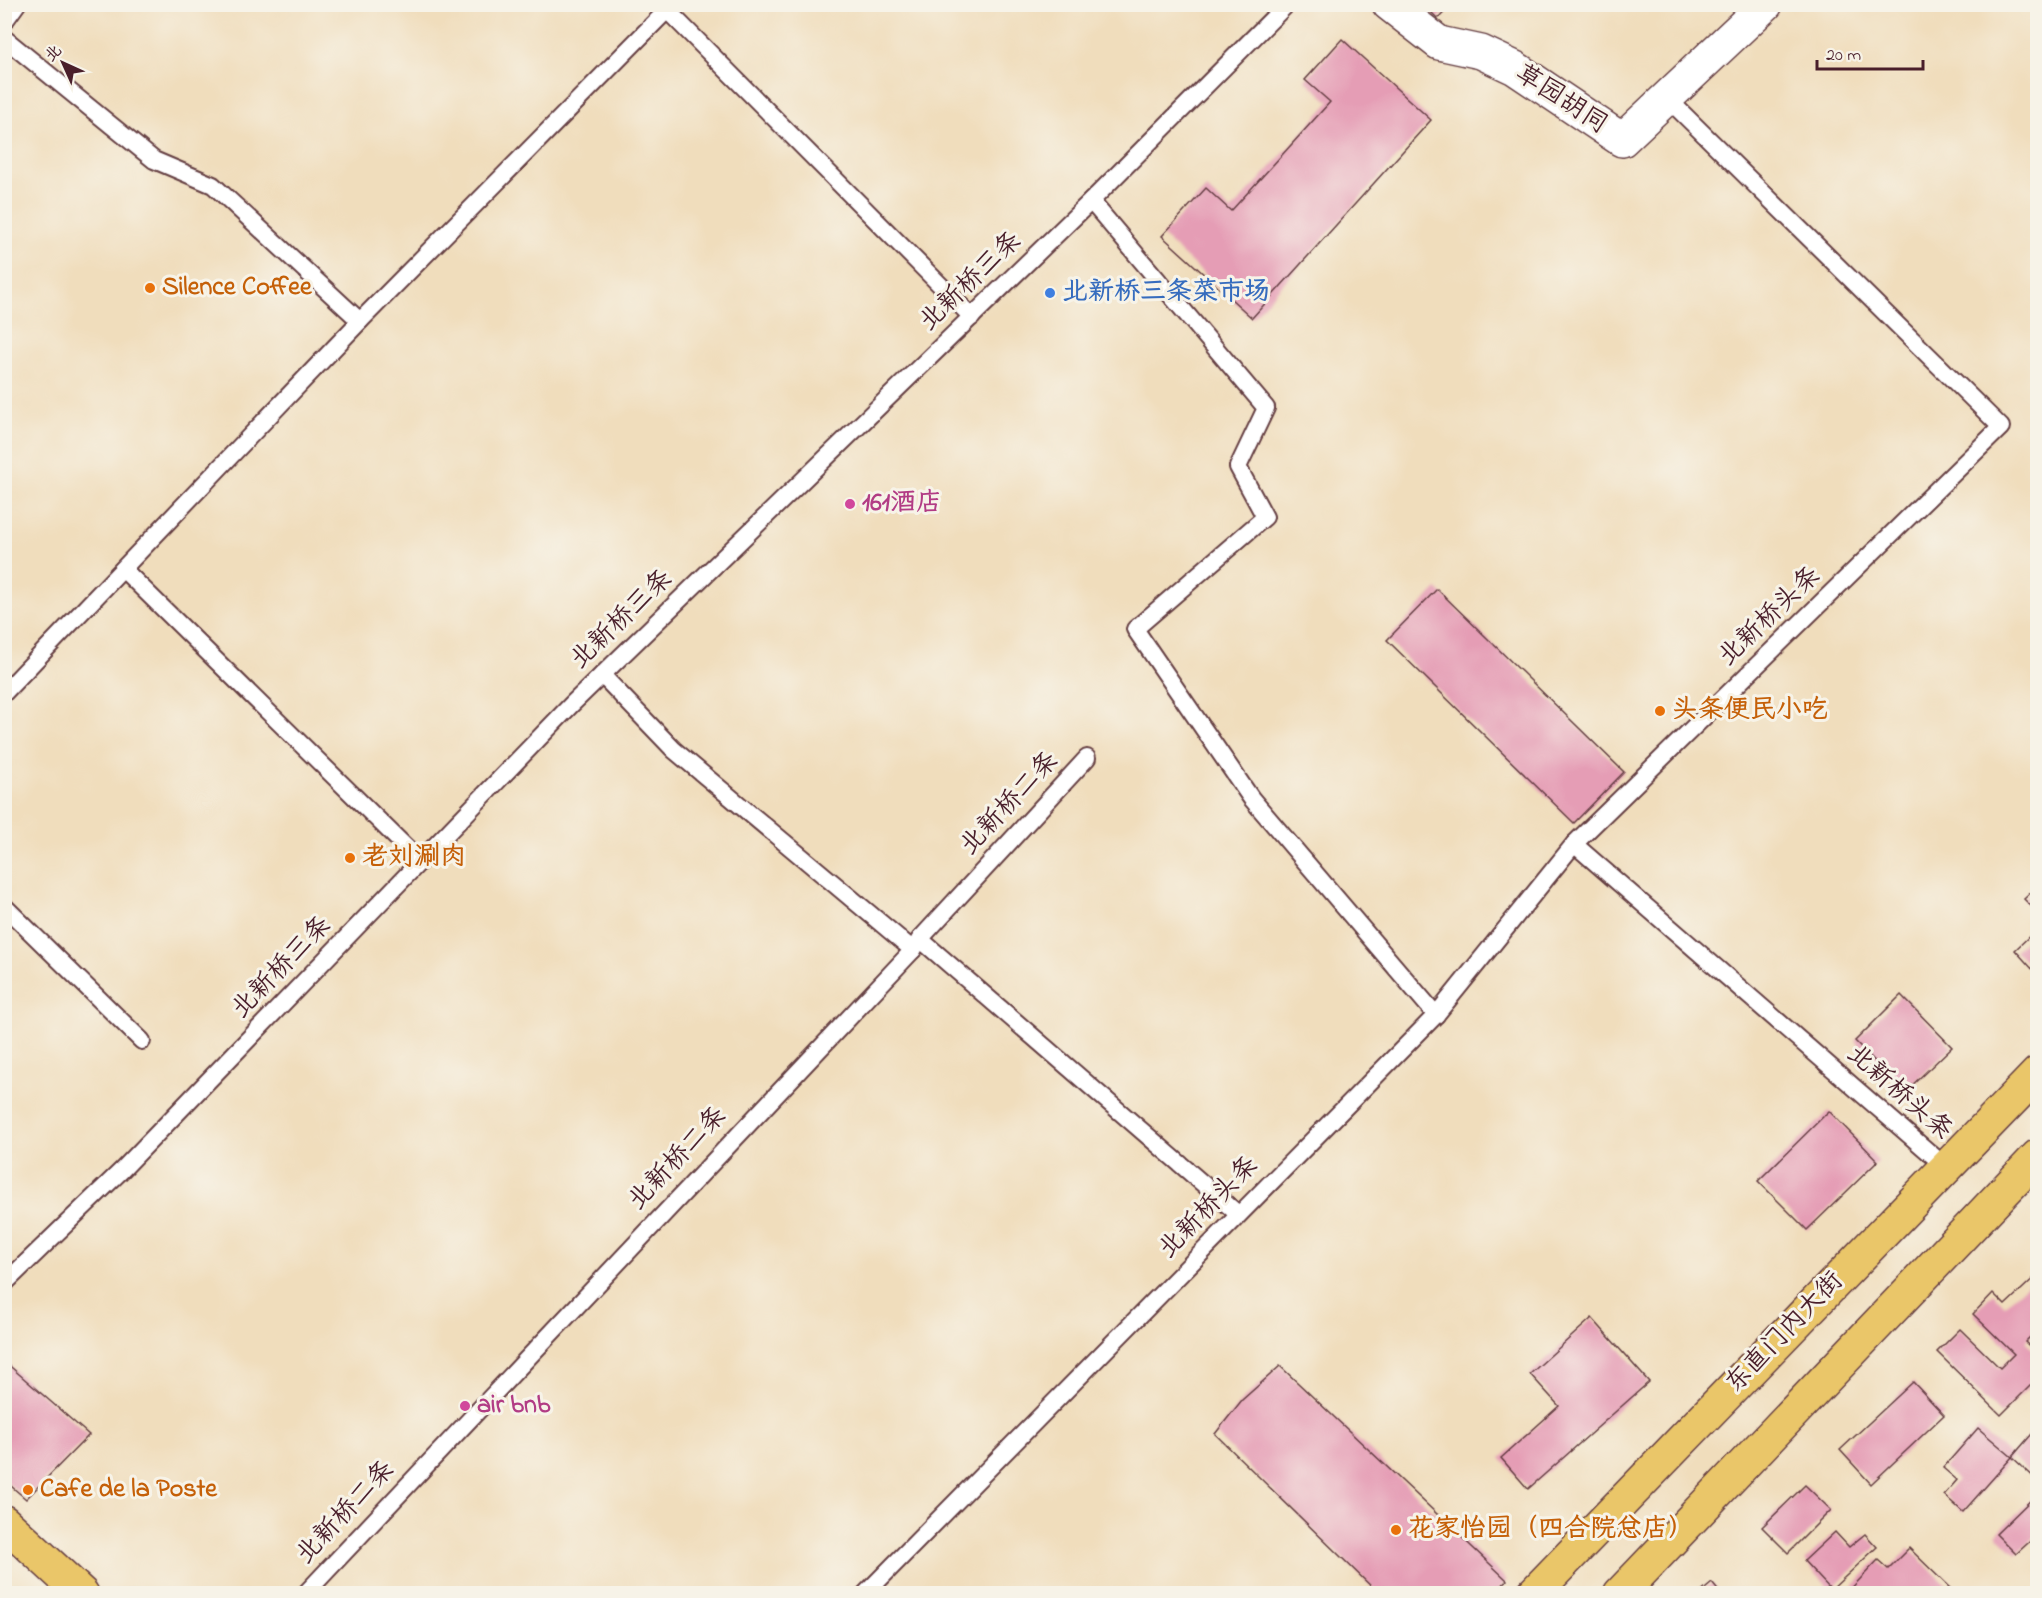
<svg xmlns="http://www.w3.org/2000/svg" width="2042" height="1598" font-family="'Indie Flower','LXGW WenKai TC',sans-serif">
  <rect width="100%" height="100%" fill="#f7f3e8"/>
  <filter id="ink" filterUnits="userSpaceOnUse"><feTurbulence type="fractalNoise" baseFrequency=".0167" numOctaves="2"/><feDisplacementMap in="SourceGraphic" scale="12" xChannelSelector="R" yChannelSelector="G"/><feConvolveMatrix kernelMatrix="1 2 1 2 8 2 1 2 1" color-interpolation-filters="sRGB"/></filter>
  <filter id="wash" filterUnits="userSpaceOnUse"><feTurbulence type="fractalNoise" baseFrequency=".008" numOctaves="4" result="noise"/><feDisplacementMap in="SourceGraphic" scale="24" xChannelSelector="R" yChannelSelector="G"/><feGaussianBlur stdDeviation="1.35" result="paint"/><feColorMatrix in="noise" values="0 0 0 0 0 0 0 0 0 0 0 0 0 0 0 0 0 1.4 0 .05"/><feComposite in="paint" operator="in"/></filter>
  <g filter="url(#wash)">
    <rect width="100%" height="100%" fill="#f0ddbc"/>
    <g id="blocks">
      <g fill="#e59db5">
        <path d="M1423,4H1452L1438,19Z"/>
        <path d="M1342,39L1431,120L1252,318L1162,236L1206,188L1231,211L1330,102L1305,80Z"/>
        <path d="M1437,589L1624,772L1574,823L1387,640Z"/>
        <path d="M2038,886V913L2024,899Z"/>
        <path d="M2038,928V967L2034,971L2015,950Z"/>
        <path d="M1901,995L1952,1047L1905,1092L1855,1041Z"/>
        <path d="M1829,1111L1878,1161L1807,1230L1758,1181Z"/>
        <path d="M2038,1274V1336L2034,1333L2025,1342L2038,1354V1378L2001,1415L1937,1352L1960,1329L2000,1368L2014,1354L1973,1314L1993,1293L2005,1305Z"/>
        <path d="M1592,1318L1649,1382L1528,1489L1501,1458L1559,1406L1530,1374Z"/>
        <path d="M4,1361L89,1435L26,1499L4,1480Z"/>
        <path d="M1280,1366L1507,1580L1495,1594H1379L1215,1434L1242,1400Z"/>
        <path d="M1913,1382L1944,1415L1871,1484L1840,1450Z"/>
        <path d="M2038,1427V1481L2012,1457Z"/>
        <path d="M1978,1428L2012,1457L1963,1512L1944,1495L1957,1480L1943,1468Z"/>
        <path d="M1805,1485L1831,1510L1788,1553L1762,1527Z"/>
        <path d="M2038,1493V1534L2016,1554L1996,1534Z"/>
        <path d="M1835,1532L1849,1547L1865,1534L1877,1547L1831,1590L1804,1561Z"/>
        <path d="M1909,1548L1952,1590L1948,1594H1846L1878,1560L1888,1569Z"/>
        <path d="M1712,1583L1721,1594H1699Z"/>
      </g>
    </g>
  </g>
  <g filter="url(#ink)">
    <use href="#blocks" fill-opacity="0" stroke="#633c41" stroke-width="1.5"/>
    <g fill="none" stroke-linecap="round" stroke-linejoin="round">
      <g stroke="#633c41" stroke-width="20">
        <g id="service">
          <path d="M667,10L972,317"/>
          <path d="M4,22L17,4"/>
          <path d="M4,38L154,160L213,185L360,321"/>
          <path d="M1091,201L1266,408L1238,467L1265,517L1135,629L1251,798L1436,1015"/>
          <path d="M123,569L420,861"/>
          <path d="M602,675L674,750L913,950"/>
          <path d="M4,693L360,321L673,4"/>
          <path d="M1574,844L1946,1167"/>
          <path d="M4,906L142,1041"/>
          <path d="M920,939L1238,1214"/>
          <path d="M4,1284L122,1170L572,704L1091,201L1287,4"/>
          <path d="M305,1594L913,950L920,939L1087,758"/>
          <path d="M865,1594L1436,1015L1574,844L2001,427L1667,98"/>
        </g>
      </g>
      <g stroke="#633c41" stroke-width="36">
        <path id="minor" d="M1389,4L1439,43L1481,52L1515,68L1622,140L1766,4"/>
      </g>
      <g stroke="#633c41" stroke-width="36">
        <g id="primary">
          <path d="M4,1522L82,1594"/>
          <path d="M1533,1594L2038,1073"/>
          <path d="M1620,1594L2038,1156"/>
        </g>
      </g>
      <use href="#service" stroke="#fff" stroke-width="16"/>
      <use href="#minor" stroke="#fff" stroke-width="33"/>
      <use href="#primary" stroke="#eac669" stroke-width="33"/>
    </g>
  </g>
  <g fill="#e8710a" stroke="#f7f3e8" stroke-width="2">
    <circle cx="150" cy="288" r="6"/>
    <circle cx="1660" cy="711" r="6"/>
    <circle cx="350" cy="858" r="6"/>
    <circle cx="28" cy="1490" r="6"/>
    <circle cx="1396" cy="1530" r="6"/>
  </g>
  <circle fill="#3f7fe0" stroke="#f7f3e8" stroke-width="2" cx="1050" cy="293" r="6"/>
  <g fill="#d1479c" stroke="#f7f3e8" stroke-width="2">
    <circle cx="850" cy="504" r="6"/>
    <circle cx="465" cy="1406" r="6"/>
  </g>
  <g text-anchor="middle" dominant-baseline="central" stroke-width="6" stroke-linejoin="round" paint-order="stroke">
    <g font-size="26" fill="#4a1f2b" stroke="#f7f3e8">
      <text transform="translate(1561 100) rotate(33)">草园胡同</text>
      <text transform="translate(971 282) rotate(-44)">北新桥三条</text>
      <text transform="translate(1770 617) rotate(-44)">北新桥头条</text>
      <text transform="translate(622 620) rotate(-44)">北新桥三条</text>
      <text transform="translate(1010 804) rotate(-47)">北新桥二条</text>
      <text transform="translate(282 968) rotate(-46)">北新桥三条</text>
      <text transform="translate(1899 1093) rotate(41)">北新桥头条</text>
      <text transform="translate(678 1159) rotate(-47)">北新桥二条</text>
      <text transform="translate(1209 1208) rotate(-46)">北新桥头条</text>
      <text transform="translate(1785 1333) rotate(-46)">东直门内大街</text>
      <text transform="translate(346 1513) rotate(-47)">北新桥二条</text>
    </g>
    <g font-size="26" font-weight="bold" fill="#c56008" stroke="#f7f3e8" text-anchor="start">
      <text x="162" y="288">Silence Coffee</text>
      <text x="1672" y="711">头条便民小吃</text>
      <text x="362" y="858">老刘涮肉</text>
      <text x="40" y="1490">Cafe de la Poste</text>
      <text x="1408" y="1530">花家怡园（四合院总店）</text>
    </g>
    <g font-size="26" font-weight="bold" fill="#366cbe" stroke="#f7f3e8" text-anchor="start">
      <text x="1062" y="293">北新桥三条菜市场</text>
    </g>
    <g font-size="26" font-weight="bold" fill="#b23c85" stroke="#f7f3e8" text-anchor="start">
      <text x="862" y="504">161酒店</text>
      <text x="477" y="1406">air bnb</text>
    </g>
  </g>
  <rect width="2042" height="1598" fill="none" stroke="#f7f3e8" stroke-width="24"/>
  <g transform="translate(63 63) rotate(315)" stroke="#f7f3e8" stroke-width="4.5" paint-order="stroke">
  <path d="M0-4.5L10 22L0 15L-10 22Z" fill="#4a1f2b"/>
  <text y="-9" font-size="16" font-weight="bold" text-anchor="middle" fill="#4a1f2b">北</text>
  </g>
  <path d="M1817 60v9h106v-9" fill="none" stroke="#4a1f2b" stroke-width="3"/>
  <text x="1826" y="60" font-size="18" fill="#4a1f2b" stroke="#f7f3e8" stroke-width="4.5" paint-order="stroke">20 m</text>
</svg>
